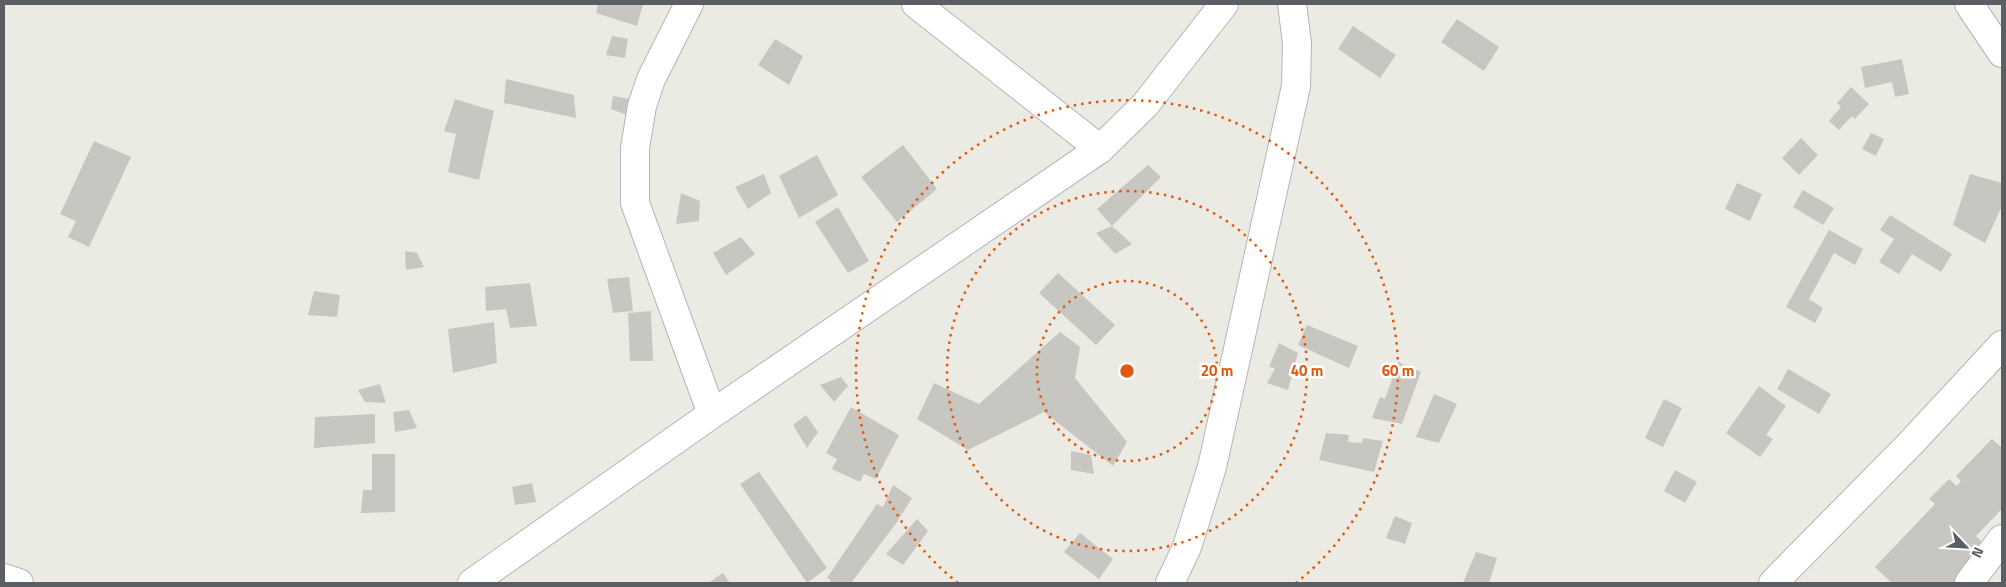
<svg xmlns="http://www.w3.org/2000/svg" width="2006" height="587" font-family="'Titillium Web',sans-serif">
  <rect width="100%" height="100%" fill="#ecebe3"/>
  <g fill="#c8c6c0">
    <path d="M598,4H643L637,26L596,13Z"/>
    <path d="M1457,19L1499,47L1484,71L1441,42Z"/>
    <path d="M1353,26L1396,55L1380,78L1338,49Z"/>
    <path d="M612,36L628,39L625,58L606,55Z"/>
    <path d="M775,39L803,56L789,85L758,65Z"/>
    <path d="M1902,59L1909,94L1895,97L1892,82L1865,88L1861,67Z"/>
    <path d="M506,79L574,95L576,118L504,103Z"/>
    <path d="M1851,87L1869,104L1855,119L1852,116L1839,130L1829,121L1841,107L1837,103Z"/>
    <path d="M613,96L630,99L627,115L611,109Z"/>
    <path d="M455,99L494,111L479,180L448,172L456,134L444,131Z"/>
    <path d="M1871,133L1884,139L1876,156L1862,149Z"/>
    <path d="M1801,138L1818,155L1799,175L1782,158Z"/>
    <path d="M94,141L131,157L89,247L68,237L76,221L60,214Z"/>
    <path d="M903,145L937,189L897,222L861,177Z"/>
    <path d="M817,155L838,195L799,218L779,176Z"/>
    <path d="M1148,165L1161,177L1112,226L1097,209Z"/>
    <path d="M764,174L771,193L748,209L735,187Z"/>
    <path d="M1970,174L2002,183V206L1985,243L1953,225Z"/>
    <path d="M1737,183L1762,194L1750,221L1725,209Z"/>
    <path d="M1803,190L1834,208L1823,225L1793,207Z"/>
    <path d="M681,193L700,201L699,221L676,224Z"/>
    <path d="M838,207L869,261L848,273L815,222Z"/>
    <path d="M1890,215L1952,254L1941,272L1912,254L1899,274L1879,262L1894,239L1880,230Z"/>
    <path d="M1112,226L1132,244L1115,254L1096,233Z"/>
    <path d="M1829,230L1863,249L1855,265L1834,253L1809,299L1823,308L1815,323L1786,307Z"/>
    <path d="M741,237L755,254L726,275L713,253Z"/>
    <path d="M405,251L417,253L424,267L406,270Z"/>
    <path d="M1058,273L1115,325L1096,345L1039,293Z"/>
    <path d="M629,277L633,311L613,313L607,279Z"/>
    <path d="M530,283L537,326L510,328L506,309L486,311L485,287Z"/>
    <path d="M314,291L340,295L337,317L308,315Z"/>
    <path d="M651,311L653,361H630L628,313Z"/>
    <path d="M494,322L497,363L453,373L448,329Z"/>
    <path d="M1307,325L1358,346L1349,368L1298,345Z"/>
    <path d="M1060,332L1080,347L1075,378L1127,442L1113,466L1044,412L968,450L917,419L934,383L979,404Z"/>
    <path d="M1279,343L1298,353L1288,390L1267,383L1275,368L1269,367Z"/>
    <path d="M1398,362L1421,372L1402,424L1372,418L1380,397L1385,399Z"/>
    <path d="M1788,369L1831,394L1819,414L1777,389Z"/>
    <path d="M841,377L848,386L834,402L820,385Z"/>
    <path d="M380,384L386,403L365,402L358,390Z"/>
    <path d="M1759,386L1786,406L1766,435L1773,439L1760,457L1726,433Z"/>
    <path d="M1434,394L1457,404L1439,443L1416,437Z"/>
    <path d="M1664,399L1682,408L1663,447L1645,438Z"/>
    <path d="M851,407L899,435L876,479L864,474L860,482L832,469L837,459L826,453Z"/>
    <path d="M409,410L417,428L395,432L393,412Z"/>
    <path d="M375,414V443L314,448L315,417Z"/>
    <path d="M806,415L818,432L807,448L793,425Z"/>
    <path d="M1326,433L1349,435L1348,442L1362,443L1363,438L1383,441L1374,472L1319,460Z"/>
    <path d="M1992,439L2002,448V509L1976,536L1991,551L1960,583H1892L1875,567L1935,504L1929,499L1949,479L1957,486L1961,481L1956,476Z"/>
    <path d="M1071,451L1091,455L1094,474L1071,470Z"/>
    <path d="M372,454H395V512L361,513L363,490H372Z"/>
    <path d="M1675,470L1697,482L1685,503L1664,491Z"/>
    <path d="M759,472L827,568L807,583L740,484Z"/>
    <path d="M532,483L536,502L515,505L512,487Z"/>
    <path d="M893,485L912,498L897,522L851,583H828L831,580L827,578L877,504L883,507Z"/>
    <path d="M1395,516L1412,523L1405,544L1386,538Z"/>
    <path d="M917,519L928,531L903,565L886,554Z"/>
    <path d="M1080,533L1113,559L1099,579L1064,552Z"/>
    <path d="M1476,552L1497,558L1489,583H1463Z"/>
    <path d="M723,573L730,583H708Z"/>
  </g>
  <g fill="none" stroke-linecap="round" stroke-linejoin="round">
    <g stroke="#b3b5b9" stroke-width="30">
      <g id="street">
        <path d="M689,4L651,79L642,106L635,148V203L712,414"/>
        <path d="M916,4L1100,149"/>
        <path d="M4,578L19,583"/>
        <path d="M472,583L712,414L1100,149L1145,105L1224,4"/>
        <path d="M1170,583L1187,547L1212,467L1296,86L1297,43L1292,4"/>
        <path d="M1969,583L2002,539"/>
      </g>
    </g>
    <g stroke="#b2b5b9" stroke-width="30">
      <g id="secondary">
        <path d="M1969,4L2002,53"/>
        <path d="M1773,583L1911,443L2002,345"/>
      </g>
    </g>
    <use href="#street" stroke="#fff" stroke-width="28"/>
    <use href="#secondary" stroke="#fff" stroke-width="28"/>
  </g>
  <g fill="none" stroke="#e15910" stroke-width="2.5" stroke-dasharray="2.5 5">
    <circle cx="1127" cy="371" r="90"/>
    <circle cx="1127" cy="371" r="180"/>
    <path d="M958 583A271 271 0 1 1 1296 583"/>
  </g>
  <circle cx="1127" cy="371" r="8" fill="#e15910" stroke="#fff" stroke-width="2.5"/>
  <g font-size="15" text-anchor="middle" font-weight="bold" fill="#e15910" stroke="#fff" stroke-width="5" stroke-linejoin="round" paint-order="stroke">
    <text x="1217" y="376">20 m</text>
    <text x="1307" y="376">40 m</text>
    <text x="1398" y="376">60 m</text>
  </g>
  <rect width="2006" height="587" fill="none" stroke="#5b5e62" stroke-width="10"/>
  <g transform="translate(1966 547) rotate(115)" stroke="#ffffff" stroke-width="4" paint-order="stroke">
  <path d="M0-4L9 19L0 12L-9 19Z" fill="#5b5e62"/>
  <text y="-8" font-size="14" font-weight="bold" text-anchor="middle" fill="#5b5e62">N</text>
  </g>
</svg>
